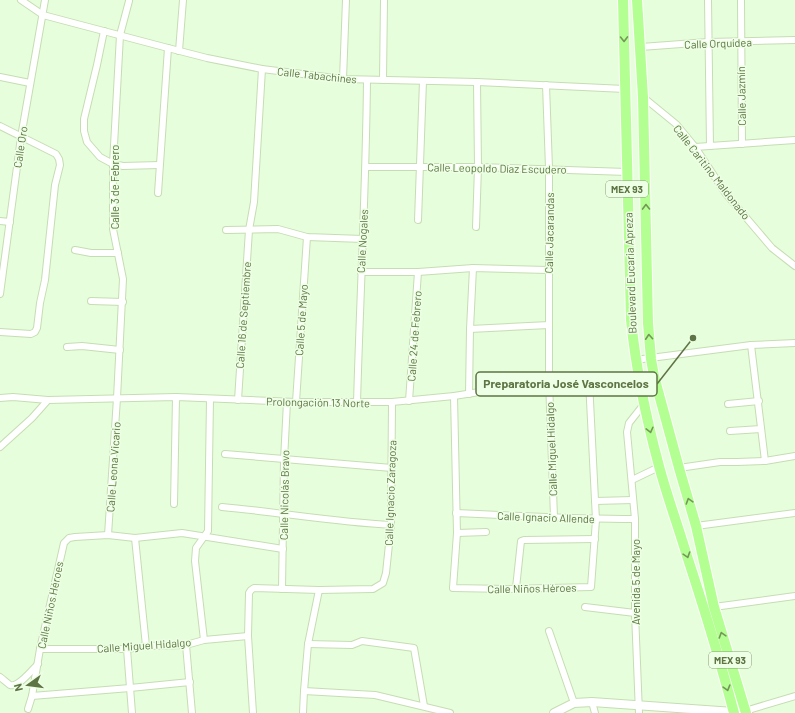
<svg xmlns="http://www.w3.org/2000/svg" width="795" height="713" font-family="Barlow,sans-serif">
  <rect width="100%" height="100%" fill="#e7fedc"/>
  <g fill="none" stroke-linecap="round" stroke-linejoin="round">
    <g stroke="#c6ddb3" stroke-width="8">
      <g id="minor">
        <path d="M21,0L43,15L168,48L207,58L262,69L343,79L477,82L625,89"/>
        <path d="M708,0L710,146"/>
        <path d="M741,0L742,144"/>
        <path d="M104,31L97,65L84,119V131L87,142L100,157L113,164L123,166L159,165"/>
        <path d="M641,47L708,42L795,40"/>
        <path d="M179,51L183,0"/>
        <path d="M0,77L30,83"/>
        <path d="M343,79L346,0"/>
        <path d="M383,80L384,0"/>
        <path d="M546,85L549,168V381L554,517"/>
        <path d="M643,97L676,124L695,147L726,194L772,248L795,266"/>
        <path d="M0,126L56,154L59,159L60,165L55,185L45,280L40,303L37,328L35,332L31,334L0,332"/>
        <path d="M695,147L795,140"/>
        <path d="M366,167H478L627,172"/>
        <path d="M158,193L168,48"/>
        <path d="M418,220L423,81"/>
        <path d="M0,221L10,222"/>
        <path d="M476,227L478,167L477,82"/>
        <path d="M226,230L278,229L307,237L363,239"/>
        <path d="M75,250L91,253H118"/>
        <path d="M361,272H418L473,268L548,270"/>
        <path d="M0,294L21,137L45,0"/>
        <path d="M91,301L123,302"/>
        <path d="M470,329L549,325"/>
        <path d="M751,345L765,461"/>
        <path d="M67,347L82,346L120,350"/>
        <path d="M635,360L751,345L795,343"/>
        <path d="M469,394L470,329L473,268"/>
        <path d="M454,396L457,533L453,588L507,589L591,587L596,520L589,381"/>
        <path d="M0,398L13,397L48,400"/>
        <path d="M238,400L249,230L254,202L262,69"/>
        <path d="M409,401L418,272"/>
        <path d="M296,402L307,237"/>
        <path d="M357,403C360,295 366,188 367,80"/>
        <path d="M728,404L759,401"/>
        <path d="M730,431L761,429"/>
        <path d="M0,447L32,418L48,400L176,397L296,402H392L454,396L549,381L640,378L654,376"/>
        <path d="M225,454L392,468"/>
        <path d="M679,468L720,462H737L765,461L795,456"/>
        <path d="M632,480L659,467"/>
        <path d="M595,501L633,500"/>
        <path d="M174,504L176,397"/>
        <path d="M222,507C278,512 334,522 391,525"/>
        <path d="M456,513C516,516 576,519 635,519"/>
        <path d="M696,526L795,513"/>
        <path d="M457,533L486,532"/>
        <path d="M108,535L117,398L123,279L113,229V164L120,35L129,1"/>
        <path d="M135,538L146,646"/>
        <path d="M516,588L521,541L524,540L595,539"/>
        <path d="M282,589L284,460L287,402"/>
        <path d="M585,607L635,613"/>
        <path d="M714,607L795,596"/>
        <path d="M549,631L574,703"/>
        <path d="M204,640L195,561L196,548L208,531L210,399"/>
        <path d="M308,644L352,645L362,641L414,648L424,706"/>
        <path d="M186,645L192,713"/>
        <path d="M40,649H127L146,646L186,645L204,640L248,636"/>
        <path d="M127,649L132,713"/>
        <path d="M0,677C3,679 7,683 10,685C18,688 32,670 38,664"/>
        <path d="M304,691L375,695L450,713"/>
        <path d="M32,696L130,688L190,682"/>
        <path d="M592,702L595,713"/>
        <path d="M28,709L32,696L40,649L64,543L69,538L75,537L108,535L135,538L182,533L283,549"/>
        <path d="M745,711L795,696"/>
        <path d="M253,713L248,636L249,593L251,590L254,588L319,590L373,589L383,583L386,573L391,525L392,402"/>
        <path d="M303,713L304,691L308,644L319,590"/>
        <path d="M639,713L635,613V519L627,432L629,423L644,404"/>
      </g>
    </g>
    <g stroke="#c6ddb3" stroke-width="10">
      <path id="tertiary" d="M554,713L574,703L592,702L734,712L745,711"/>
    </g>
    <g stroke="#fff" stroke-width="12">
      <g id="primary">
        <path d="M623,0L631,320C636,369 646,418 659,466C667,496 678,526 687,556C704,608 720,660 734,713"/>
        <path d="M637,0L643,97L648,323L651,359L654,376L679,468L696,526L714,607L746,713"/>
      </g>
    </g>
    <use href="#minor" stroke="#fff" stroke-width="6"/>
    <use href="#tertiary" stroke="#fff" stroke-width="8"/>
    <use href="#primary" stroke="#b3ff92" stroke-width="10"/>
  </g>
  <defs><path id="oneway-chevron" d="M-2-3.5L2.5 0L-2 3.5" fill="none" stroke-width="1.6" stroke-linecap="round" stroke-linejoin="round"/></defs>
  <g stroke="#749758">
    <use href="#oneway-chevron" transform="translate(624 39) rotate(89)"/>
    <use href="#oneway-chevron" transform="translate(646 207) rotate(-91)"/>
    <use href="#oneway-chevron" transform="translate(649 337) rotate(-94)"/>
    <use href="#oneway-chevron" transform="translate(650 430) rotate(76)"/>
    <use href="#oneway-chevron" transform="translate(689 501) rotate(-107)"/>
    <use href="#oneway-chevron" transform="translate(687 555) rotate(72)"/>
    <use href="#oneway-chevron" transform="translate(722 635) rotate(-107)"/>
    <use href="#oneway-chevron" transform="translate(727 688) rotate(74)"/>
  </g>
  <g text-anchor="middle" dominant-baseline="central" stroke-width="3" stroke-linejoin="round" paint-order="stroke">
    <g fill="#edffe4" stroke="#8a9e74" stroke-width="1">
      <rect x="606" y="181" width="42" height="16" rx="3"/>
      <rect x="709" y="652" width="42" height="16" rx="3"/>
    </g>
    <g font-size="10" font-weight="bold" fill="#5f7444">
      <text x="627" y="189">MEX 93</text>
      <text x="730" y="660">MEX 93</text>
    </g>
    <g font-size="11" fill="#5f7444" stroke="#edffe4">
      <text transform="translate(718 43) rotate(-2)">Calle Orquídea</text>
      <text transform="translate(317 75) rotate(6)">Calle Tabachines</text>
      <text transform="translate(741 96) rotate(-91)">Calle Jazmín</text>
      <text transform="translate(20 147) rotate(-81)">Calle Oro</text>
      <text transform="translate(497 168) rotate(1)">Calle Leopoldo Díaz Escudero</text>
      <text transform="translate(712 172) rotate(52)">Calle Caritino Maldonado</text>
      <text transform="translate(114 187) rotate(-90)">Calle 3 de Febrero</text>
      <text transform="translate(549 233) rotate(-89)">Calle Jacarandas</text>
      <text transform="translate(362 241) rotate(-87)">Calle Nogales</text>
      <text transform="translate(630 273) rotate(-92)">Boulevard Eucaria Apreza</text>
      <text transform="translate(243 315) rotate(-86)">Calle 16 de Septiembre</text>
      <text transform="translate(301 320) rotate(-86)">Calle 5 de Mayo</text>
      <text transform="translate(414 336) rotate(-86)">Calle 24 de Febrero</text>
      <text transform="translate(318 402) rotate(1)">Prolongación 13 Norte</text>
      <text transform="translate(551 449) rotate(-92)">Calle Miguel Hidalgo</text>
      <text transform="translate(113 467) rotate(-86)">Calle Leona Vicario</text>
      <text transform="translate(390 493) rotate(-88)">Calle Ignacio Zaragoza</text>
      <text transform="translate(284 495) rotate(-89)">Calle Nicolás Bravo</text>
      <text transform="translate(546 517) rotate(2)">Calle Ignacio Allende</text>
      <text transform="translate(635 582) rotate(-90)">Avenida 5 de Mayo</text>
      <text transform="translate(532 588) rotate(-1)">Calle Niños Héroes</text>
      <text transform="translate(50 605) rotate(-78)">Calle Niños Héroes</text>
      <text transform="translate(144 645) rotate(-4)">Calle Miguel Hidalgo</text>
    </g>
  </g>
  <path fill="none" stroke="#5f7444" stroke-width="1.5" d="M693 338L657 384"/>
  <circle fill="#5f7444" stroke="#edffe4" stroke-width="1.5" cx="693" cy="338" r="4"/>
  <rect fill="#edffe4" stroke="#5f7444" stroke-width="1.5" x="476" y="372" width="181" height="24" rx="4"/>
  <g font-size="12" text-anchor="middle" font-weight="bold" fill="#5f7444">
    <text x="566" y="388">Preparatoria José Vasconcelos</text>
  </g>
  <g transform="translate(28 685) rotate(256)" stroke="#edffe4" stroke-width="3" paint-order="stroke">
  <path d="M0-3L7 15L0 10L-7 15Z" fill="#5f7444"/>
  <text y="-6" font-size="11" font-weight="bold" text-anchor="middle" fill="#5f7444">N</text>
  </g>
</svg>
